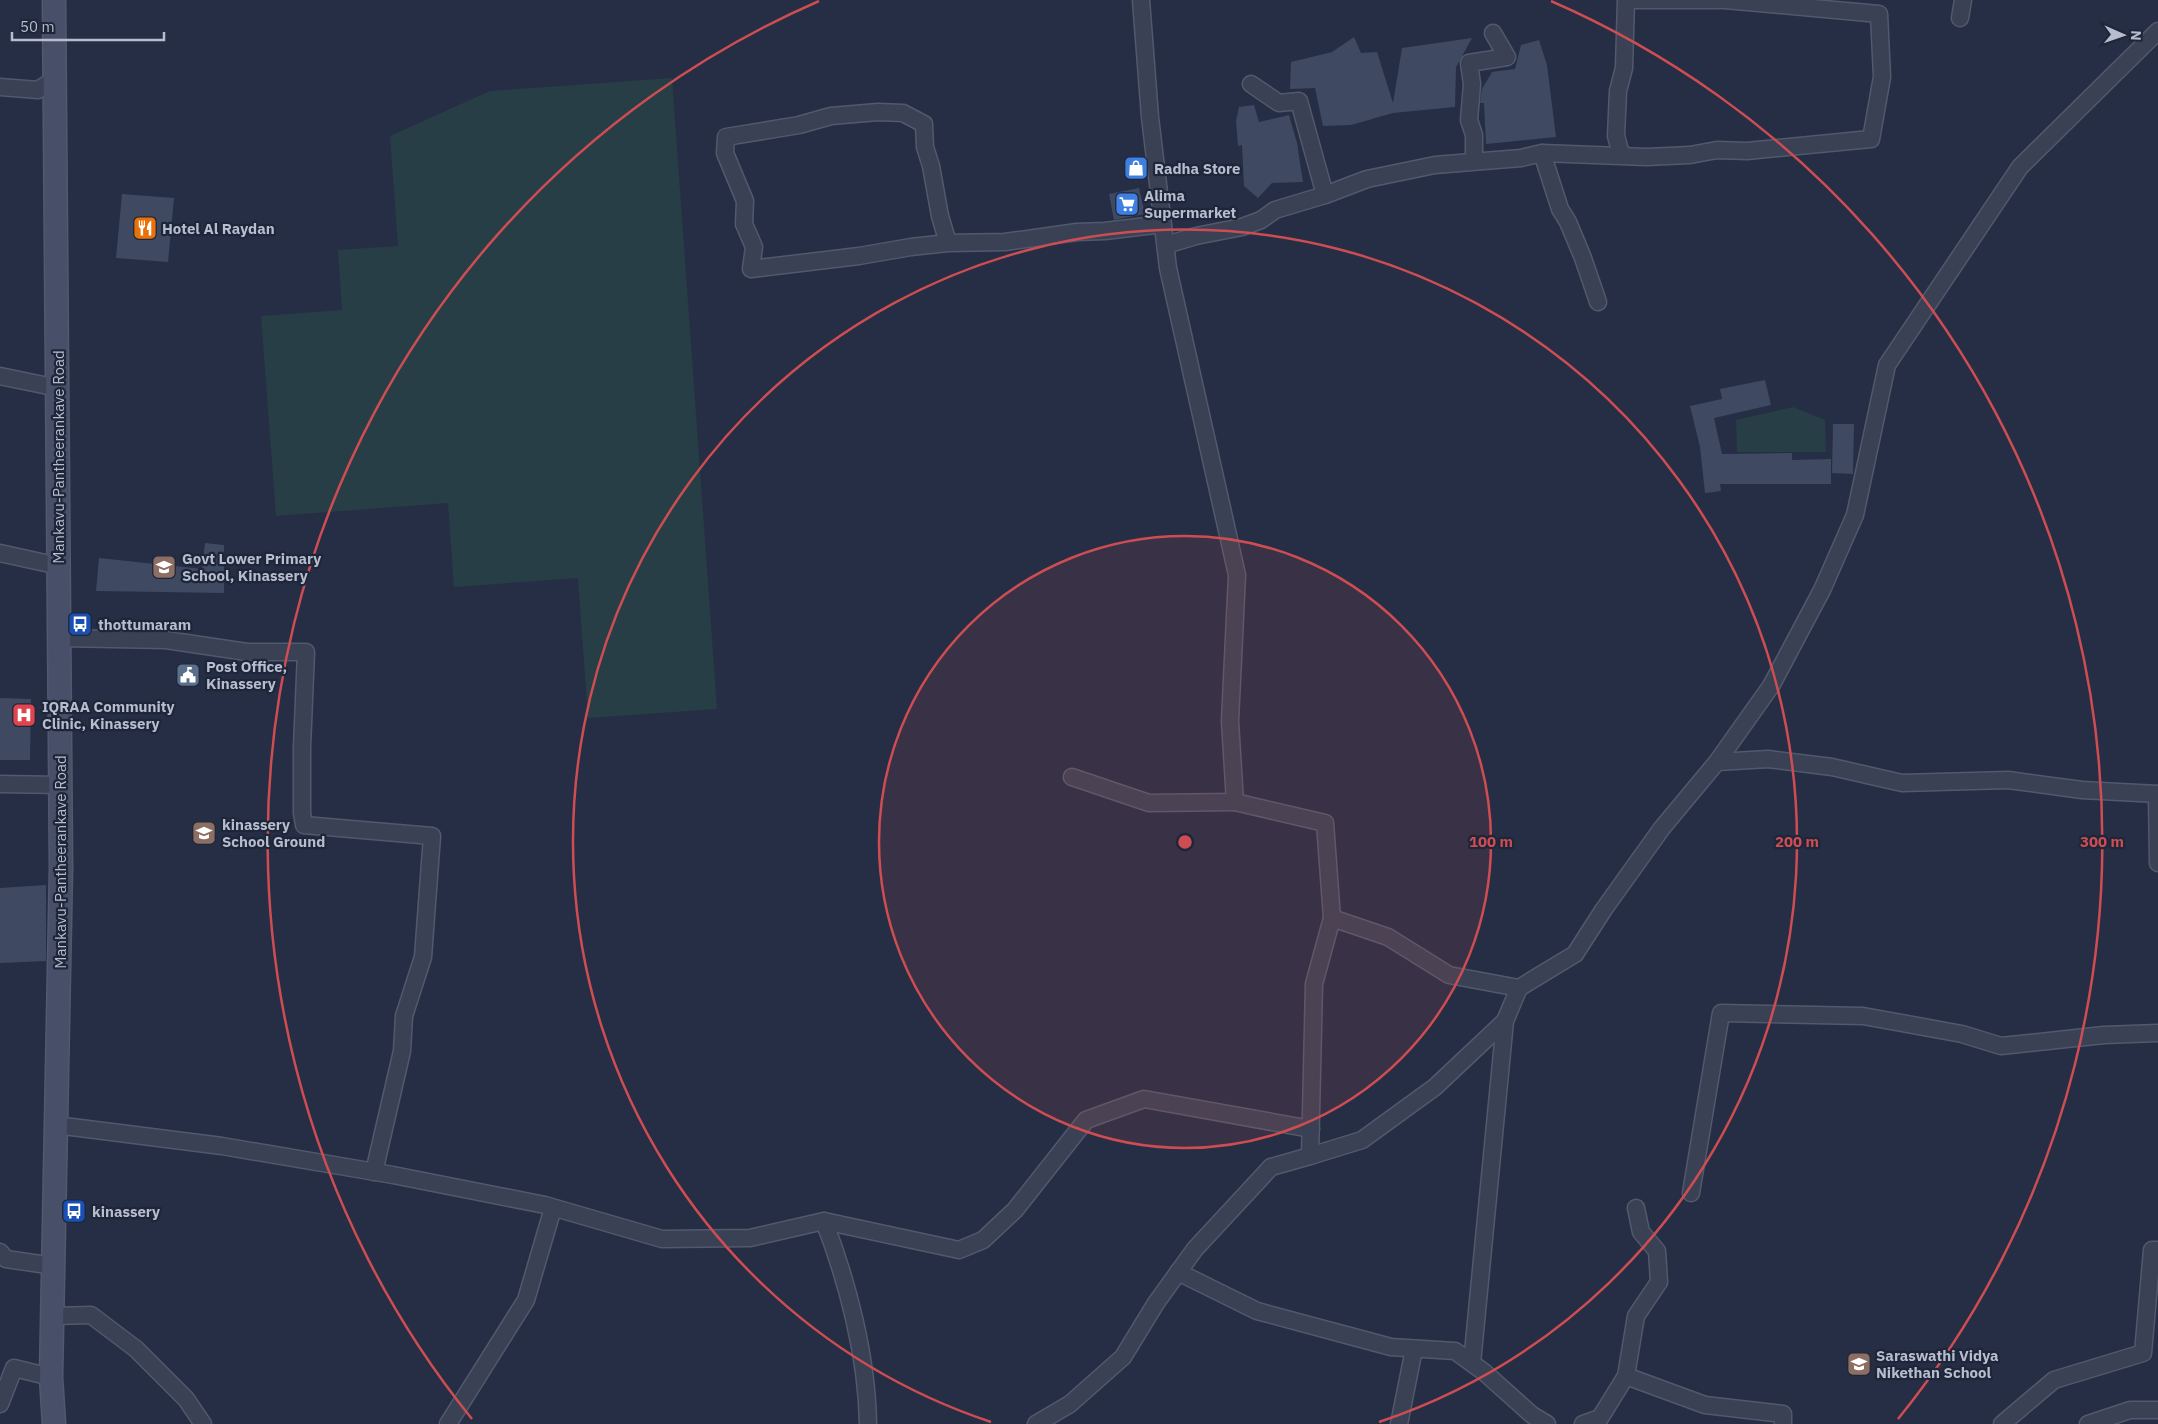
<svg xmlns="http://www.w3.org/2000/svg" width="2158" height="1424" font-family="'IBM Plex Sans',sans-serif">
  <rect width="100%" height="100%" fill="#252e45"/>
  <g fill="#273e46">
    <path d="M672,78L717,709L588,718L578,578L454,587L448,503L276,516L261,316L342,310L338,250L398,246L390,136L490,91Z"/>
    <path d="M1793,407L1825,420L1826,452H1737L1736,420Z"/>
  </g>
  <g fill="#3f4962">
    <path d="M1354,37L1361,53L1377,52L1393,103L1402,48L1472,38L1456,67L1455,107L1393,113L1351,125L1323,126L1315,88L1290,89L1291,62L1332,52Z"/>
    <path d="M1539,40L1547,65L1556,137L1486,144L1484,103H1480L1482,89L1492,72L1515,69L1521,45Z"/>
    <path d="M1254,105L1259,122L1289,115L1297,143L1303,182L1272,183L1258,198L1244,186L1242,145L1238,146L1236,121L1239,107Z"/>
    <path d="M1139,188L1145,214L1114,220L1109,194Z"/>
    <path d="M122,194L174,198L168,262L116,258Z"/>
    <path d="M1765,380L1771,405L1714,418L1722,454L1792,453V460L1831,459V484H1720L1721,491L1705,493L1700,447L1690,406L1722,399L1720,389Z"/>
    <path d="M1833,424H1854L1853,474L1832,473Z"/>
    <path d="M205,543L224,545V593L96,591L99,558L202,569Z"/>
    <path d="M0,698L31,699L30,760H0Z"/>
    <path d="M46,885V961L0,963V888Z"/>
  </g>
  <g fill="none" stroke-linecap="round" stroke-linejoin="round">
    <g stroke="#52596c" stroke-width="19">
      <g id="minor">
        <path d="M1960,18L1963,0"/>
        <path d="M1251,84L1279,103L1299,101L1325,195"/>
        <path d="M0,87L38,90L55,79"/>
        <path d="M1542,153L1560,209L1568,222L1583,258L1598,302"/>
        <path d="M1621,154L1616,136L1618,91L1624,68L1626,0H1722"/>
        <path d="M1474,161V135L1469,120L1472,84L1469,63L1507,57L1493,33"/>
        <path d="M948,243L940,216L931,166L925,147L924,124L903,113L878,112L831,116L799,125L726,137L725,153L745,201L744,224L754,247L751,269L859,256L911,247L948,243L1005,242L1077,232L1105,231L1163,224"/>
        <path d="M1166,245L1196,236L1242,227L1261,220L1275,210L1325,195L1367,179L1435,165L1521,158L1542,153L1646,157L1690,155L1717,150L1747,151L1871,139L1882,77L1879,14L1725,0"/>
        <path d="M0,376L58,388"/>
        <path d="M0,553L59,566"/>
        <path d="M60,638L166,640L247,652H306L302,747V813L304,825L432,836L423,957L404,1016L402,1051L374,1172"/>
        <path d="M1717,762L1771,686L1822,590L1855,515L1887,365L2020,167L2158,31"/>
        <path d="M1072,777L1149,803L1235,802"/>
        <path d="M0,784L61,785"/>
        <path d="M2157,794L2158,863"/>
        <path d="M1332,918L1388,937L1449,975L1519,988L1575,954L1604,909L1662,828L1717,762L1768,759L1832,767L1902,783L2008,780L2082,790L2158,794"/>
        <path d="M56,1125L222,1146L393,1175L545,1205L662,1239L750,1238L824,1221C848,1283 867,1357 868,1424"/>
        <path d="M1310,1156L1362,1140L1435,1087L1505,1021"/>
        <path d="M1691,1193L1721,1013L1863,1016L1962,1034L2001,1046L2104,1035L2158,1033"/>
        <path d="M824,1221L959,1250L983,1240L1015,1210L1086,1120L1144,1099L1311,1129"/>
        <path d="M0,1252L6,1259L54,1266"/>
        <path d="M1178,1272L1257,1311L1391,1347L1455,1351L1484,1372L1532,1415L1547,1424"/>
        <path d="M53,1316L91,1315L136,1349L186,1399L203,1424"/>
        <path d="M1472,1363L1505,1021L1519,988"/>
        <path d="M1626,1376L1636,1316L1659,1282L1657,1251L1641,1232L1636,1208"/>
        <path d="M0,1404L14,1368L51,1377"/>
        <path d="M448,1424L526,1300L553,1208"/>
        <path d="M1036,1424L1070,1404L1123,1357L1156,1303L1195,1249L1271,1167L1310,1156L1314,984L1332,918L1325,823L1235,802L1230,721L1237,575L1168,268L1150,117L1141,0"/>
        <path d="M1399,1424L1414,1349"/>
        <path d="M1583,1424L1600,1418L1626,1376L1705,1405L1783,1414V1424"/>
        <path d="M2002,1424L2054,1380L2143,1353L2152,1250H2158"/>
        <path d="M2088,1424L2130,1410H2158"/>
      </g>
    </g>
    <g stroke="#52596c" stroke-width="25">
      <path id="secondary" d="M54,0L61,868L51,1377L54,1424"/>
    </g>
    <use href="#minor" stroke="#3a4154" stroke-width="16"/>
    <use href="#secondary" stroke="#484f68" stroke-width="22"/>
  </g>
  <circle cx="1185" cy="842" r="306" fill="#ce4d52" fill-opacity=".12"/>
  <g fill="none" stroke="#ce4d52" stroke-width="2.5">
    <circle cx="1185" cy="842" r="306"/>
    <path d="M991 1422A612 612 0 1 1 1379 1422"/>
    <path d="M472 1419A917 917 0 0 1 819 1M1551 1A917 917 0 0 1 1898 1419"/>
  </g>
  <defs>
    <g id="shop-square" transform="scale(1.25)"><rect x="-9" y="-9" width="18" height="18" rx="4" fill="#3f7fe0" stroke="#1e263a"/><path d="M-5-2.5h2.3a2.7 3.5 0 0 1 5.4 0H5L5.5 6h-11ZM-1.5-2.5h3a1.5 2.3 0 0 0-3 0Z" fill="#fff"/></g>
    <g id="supermarket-square" transform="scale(1.25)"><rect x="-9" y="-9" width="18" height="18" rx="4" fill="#3f7fe0" stroke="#1e263a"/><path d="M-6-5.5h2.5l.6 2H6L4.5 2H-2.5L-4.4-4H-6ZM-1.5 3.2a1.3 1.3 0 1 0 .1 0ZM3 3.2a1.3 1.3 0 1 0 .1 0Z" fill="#fff"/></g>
    <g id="restaurant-square" transform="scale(1.25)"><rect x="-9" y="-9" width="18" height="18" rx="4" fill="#e8710a" stroke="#1e263a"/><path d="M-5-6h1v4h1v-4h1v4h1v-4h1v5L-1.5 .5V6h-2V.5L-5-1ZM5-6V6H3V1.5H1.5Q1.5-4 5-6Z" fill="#fff"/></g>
    <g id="school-square" transform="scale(1.25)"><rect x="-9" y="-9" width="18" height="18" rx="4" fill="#8d6e63" stroke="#1e263a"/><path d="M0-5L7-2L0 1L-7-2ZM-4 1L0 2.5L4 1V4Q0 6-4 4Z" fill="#fff"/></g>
    <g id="bus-square" transform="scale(1.25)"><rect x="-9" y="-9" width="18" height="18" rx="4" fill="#1a4fb4" stroke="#1e263a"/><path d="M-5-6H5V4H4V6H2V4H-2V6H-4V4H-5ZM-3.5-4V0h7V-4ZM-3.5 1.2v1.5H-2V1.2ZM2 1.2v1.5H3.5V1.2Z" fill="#fff"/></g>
    <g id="civic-square" transform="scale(1.25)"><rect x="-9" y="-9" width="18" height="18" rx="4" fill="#5c6f8a" stroke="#1e263a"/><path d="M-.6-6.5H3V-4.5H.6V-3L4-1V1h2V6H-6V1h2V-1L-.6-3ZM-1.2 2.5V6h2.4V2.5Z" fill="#fff"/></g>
    <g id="hospital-square" transform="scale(1.25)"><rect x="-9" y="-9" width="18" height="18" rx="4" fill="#e0444e" stroke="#1e263a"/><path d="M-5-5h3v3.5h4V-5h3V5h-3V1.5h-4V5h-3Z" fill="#fff"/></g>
  </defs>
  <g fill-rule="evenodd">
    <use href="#shop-square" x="1136" y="168"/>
    <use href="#supermarket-square" x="1127" y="204"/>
    <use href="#restaurant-square" x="145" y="228"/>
    <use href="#school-square" x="164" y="567"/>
    <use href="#bus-square" x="80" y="624"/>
    <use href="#civic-square" x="188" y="675"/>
    <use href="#hospital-square" x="24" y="715"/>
    <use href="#school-square" x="204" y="833"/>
    <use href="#bus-square" x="74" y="1211"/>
    <use href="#school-square" x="1859" y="1364"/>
  </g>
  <g text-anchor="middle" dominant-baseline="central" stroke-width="4.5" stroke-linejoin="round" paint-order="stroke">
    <g font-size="15" font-weight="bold" fill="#b7bdce" stroke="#1e263a" text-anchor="start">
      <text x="1154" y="168">Radha Store</text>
      <text x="1144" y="195">Alima<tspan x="1144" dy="17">Supermarket</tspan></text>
      <text x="162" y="228">Hotel Al Raydan</text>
      <text x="182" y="558">Govt Lower Primary<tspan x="182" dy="17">School, Kinassery</tspan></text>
      <text x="98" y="624">thottumaram</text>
      <text x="206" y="666">Post Office,<tspan x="206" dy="17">Kinassery</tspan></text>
      <text x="42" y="706">IQRAA Community<tspan x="42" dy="17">Clinic, Kinassery</tspan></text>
      <text x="222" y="824">kinassery<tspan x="222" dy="17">School Ground</tspan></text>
      <text x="92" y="1211">kinassery</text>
      <text x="1876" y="1355">Saraswathi Vidya<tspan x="1876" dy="17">Nikethan School</tspan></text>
    </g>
    <g font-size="15" fill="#b7bdce" stroke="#1e263a">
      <text transform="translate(58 457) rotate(-90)">Mankavu-Pantheerankave Road</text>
      <text transform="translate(60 862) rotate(-90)">Mankavu-Pantheerankave Road</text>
    </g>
  </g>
  <circle cx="1185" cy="842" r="8" fill="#ce4d52" stroke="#1e263a" stroke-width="2.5"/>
  <g font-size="15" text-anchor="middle" font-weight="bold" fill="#ce4d52" stroke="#1e263a" stroke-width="4.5" stroke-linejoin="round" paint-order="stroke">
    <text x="1491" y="847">100 m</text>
    <text x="1797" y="847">200 m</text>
    <text x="2102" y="847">300 m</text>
  </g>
  <g transform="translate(2123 35) rotate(92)" stroke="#1e263a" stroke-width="4" paint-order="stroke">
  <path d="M0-4L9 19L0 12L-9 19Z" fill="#b7bdce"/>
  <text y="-8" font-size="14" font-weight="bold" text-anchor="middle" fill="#b7bdce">N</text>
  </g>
  <path d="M12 32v8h152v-8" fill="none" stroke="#b7bdce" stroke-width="2.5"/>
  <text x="20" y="32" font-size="15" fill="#b7bdce" stroke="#1e263a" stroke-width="4" paint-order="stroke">50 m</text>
</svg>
